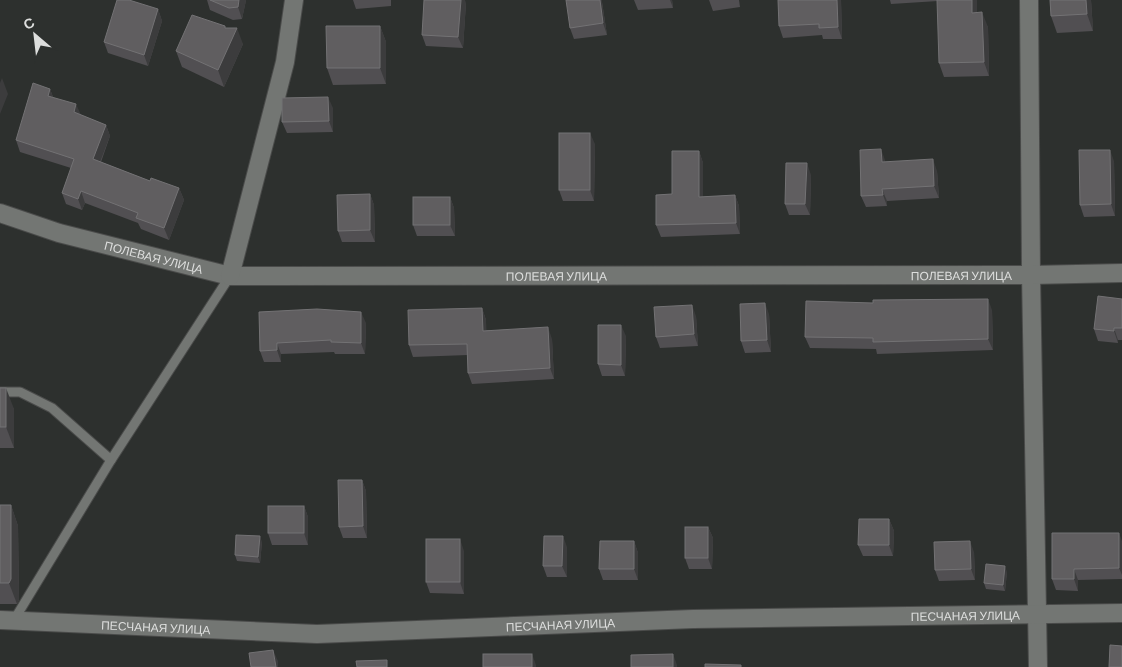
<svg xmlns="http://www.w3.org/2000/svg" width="1122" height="667" font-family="Barlow,sans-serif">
  <rect width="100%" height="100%" fill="#2d302e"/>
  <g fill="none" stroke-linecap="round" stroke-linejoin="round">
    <g stroke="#4a4b4a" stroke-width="11">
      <g id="service">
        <path d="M0,392H20L52,408L111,460"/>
        <path d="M14,620L111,460L230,276"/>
      </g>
    </g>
    <g stroke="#4a4b4a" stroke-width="20">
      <g id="minor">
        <path d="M1029,0L1031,275L1038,667"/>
        <path id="s1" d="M0,213L59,233L230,276L1031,275L1122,273"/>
        <path d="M230,276L285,62L294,0"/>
        <path id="s2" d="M0,620L317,634L693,619L1122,613"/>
      </g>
    </g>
    <use href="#service" stroke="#737673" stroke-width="9"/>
    <use href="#minor" stroke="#737673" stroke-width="18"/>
  </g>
  <g fill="#514f52">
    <path d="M207,0H246L242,19L233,20L210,10Z"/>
    <path d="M353,0H391V6L356,9Z"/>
    <path d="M634,0H672L673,8L638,10Z"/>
    <path d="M709,0H739L740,7L713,11Z"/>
    <path d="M778,0H841L842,39H823L822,35L783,38L779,26Z"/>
    <path d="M890,0H977V13L988,27L989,76L944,77L939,63L938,1L891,4Z"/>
    <path d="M1050,0H1091L1093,31L1057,33L1051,16Z"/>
    <path d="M602,2L607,35L574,39L570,28Z"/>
    <path d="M466,3L463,48L426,46L422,35Z"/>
    <path d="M158,9L162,21L148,66L108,53L104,42Z"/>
    <path d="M380,26L386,42V84L333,85L327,68Z"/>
    <path d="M225,28L243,44L224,87L182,67L176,51Z"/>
    <path d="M50,89L53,97L80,115L106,125L110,136L101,162L150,181L179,188L184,200L169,240L141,229L138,223L85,203L82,210L66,204L62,193L71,168L20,152L16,140Z"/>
    <path d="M333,108V132L287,133L282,122Z"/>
    <path d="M595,144L594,201H563L559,190Z"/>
    <path d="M699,151L703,163V197L735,195L739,206L740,234L661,237L656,225L672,194Z"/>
    <path d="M885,160V162L937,171L939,198L887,201V206L866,207L861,196Z"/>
    <path d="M1114,161L1115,216L1084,217L1080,205Z"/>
    <path d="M811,175L810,215H789L785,204Z"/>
    <path d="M370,194L374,205L375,242H342L338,231Z"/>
    <path d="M450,197L454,208L455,236H417L413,225Z"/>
    <path d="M1117,299H1122V340H1118V343L1098,341L1094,329Z"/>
    <path d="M482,308L486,320V330L552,339L554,379L472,384L468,373V355L413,357L409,345Z"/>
    <path d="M992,310L993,350L877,354L876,349L810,348L805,337Z"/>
    <path d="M259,312L366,323L365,354H335L334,352L281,354V362H264L260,351Z"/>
    <path d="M769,314L771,352L745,353L741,341Z"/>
    <path d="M696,316L698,346L660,348L656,337Z"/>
    <path d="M626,336L625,376H602L598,364Z"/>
    <path d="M0,388L14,409V448H0Z"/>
    <path d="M362,480L366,491L367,538H343L339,527Z"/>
    <path d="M0,505H11L18,526L19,600L17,604H0Z"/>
    <path d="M304,506L308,517V545H272L268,533Z"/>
    <path d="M889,519L894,531L893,556H863L858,545Z"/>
    <path d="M708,527L713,538L712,569H689L685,558Z"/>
    <path d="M634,541L638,553V580H603L599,569Z"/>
    <path d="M1122,541V579L1078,580V591L1056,590L1052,579Z"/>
    <path d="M262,542L260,563L237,561L235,555Z"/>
    <path d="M567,547V577H547L543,566Z"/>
    <path d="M464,551V594L430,593L426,582Z"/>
    <path d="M974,552L975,580L939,581L935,570Z"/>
    <path d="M1007,572L1005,591L986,589L984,583Z"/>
  </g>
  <g fill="#3c3c3d">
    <path d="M239,0H246L242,19L238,7Z"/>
    <path d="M461,0H465L466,3L463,48L458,37Z"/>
    <path d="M600,0H602V2L607,35L603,23Z"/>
    <path d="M670,0H672L673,8Z"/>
    <path d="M837,0H841L842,39L838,27Z"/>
    <path d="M972,0H977V27L972,13Z"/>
    <path d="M1086,0H1091L1093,31L1087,14Z"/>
    <path d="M158,9L162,21L148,66L144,55Z"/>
    <path d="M982,12L988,27L989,76L984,62Z"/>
    <path d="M225,26L230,42L237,28L243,44L224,87L218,70Z"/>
    <path d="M380,26L386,42V84L380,68Z"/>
    <path d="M2,78L8,94L0,114V83Z"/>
    <path d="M50,89L54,100L48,96Z"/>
    <path d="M328,97L333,108V132L329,121Z"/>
    <path d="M76,104L81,115L74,112Z"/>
    <path d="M106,125L110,136L97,170L93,159Z"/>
    <path d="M590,133L595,144L594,201L590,190Z"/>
    <path d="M881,149L885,160L886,174L882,162Z"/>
    <path d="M1110,150L1114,161L1115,216L1111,204Z"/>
    <path d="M699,151L703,163V208L699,197Z"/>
    <path d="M933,159L937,171L939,198L934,186Z"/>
    <path d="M807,163L811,175L810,215L805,204Z"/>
    <path d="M179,188L184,200L169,240L164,228Z"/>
    <path d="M882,189L887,201V206L883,195Z"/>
    <path d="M81,191L85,203L82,210L78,199Z"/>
    <path d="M370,194L374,205L375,242L370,230Z"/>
    <path d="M735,195L739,206L740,234L736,223Z"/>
    <path d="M450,197L454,208L455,236L450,225Z"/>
    <path d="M988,299L992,310L993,350L988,339Z"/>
    <path d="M765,303L769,314L771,352L767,340Z"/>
    <path d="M692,305L696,316L698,346L694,334Z"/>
    <path d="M482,308L486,320L487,342L483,331Z"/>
    <path d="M361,312L366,323L365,354L361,343Z"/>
    <path d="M621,325L626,336L625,376L621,365Z"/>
    <path d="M548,327L552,339L554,379L550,368Z"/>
    <path d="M1114,328L1118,340V343L1114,331Z"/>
    <path d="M277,343L281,354V362L277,350Z"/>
    <path d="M6,388L14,409V448L6,427Z"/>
    <path d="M362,480L366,491L367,538L363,526Z"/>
    <path d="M11,505L18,526L19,600L17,604L9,583Z"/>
    <path d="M304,506L308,517V545L304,533Z"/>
    <path d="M889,519L894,531L893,556L889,545Z"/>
    <path d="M708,527L713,538L712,569L708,558Z"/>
    <path d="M1119,533L1122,541V575L1119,568Z"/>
    <path d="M260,536L262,542L260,563L258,557Z"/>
    <path d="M563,536L567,547V577L562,566Z"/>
    <path d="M460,539L464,551V594L460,582Z"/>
    <path d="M634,541L638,553V580L634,569Z"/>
    <path d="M970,541L974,552L975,580L971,569Z"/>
    <path d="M1005,566L1007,572L1005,591L1003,585Z"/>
    <path d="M1074,569L1078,580V591L1074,579Z"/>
    <path d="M273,650L278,661V667H276Z"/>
    <path d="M532,654L536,665V667H532Z"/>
    <path d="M673,654L677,665V667H673Z"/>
  </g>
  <g fill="#605e60" stroke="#737274">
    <path d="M117,0H129L158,9L144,55L104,42Z"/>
    <path d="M210,0H239L238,7L229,8Z"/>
    <path d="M424,0H461L458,37L422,35Z"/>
    <path d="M566,0H600L603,23L570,28Z"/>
    <path d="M778,0H837L838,27L819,28V24L779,26Z"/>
    <path d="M937,0H972V13L982,12L984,62L939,63Z"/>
    <path d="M1050,0H1086L1087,14L1051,16Z"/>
    <path d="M192,15L225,26V28H237L218,70L176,51Z"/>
    <path d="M326,26H380V68H327Z"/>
    <path d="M33,83L50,89L48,96L76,104L74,112L106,125L93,159L150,181L151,178L179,188L164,228L136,218L138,213L81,191L78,199L62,193L74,159L16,140Z"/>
    <path d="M328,97L329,121L282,122V98Z"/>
    <rect x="559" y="133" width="31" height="57"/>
    <path d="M881,149L882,162L933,159L934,186L882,189L883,195L861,196L860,150Z"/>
    <path d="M1079,150H1110L1111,204L1080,205Z"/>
    <path d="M672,151H699V197L735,195L736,223L656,225V195L672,194Z"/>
    <path d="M786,163H807L805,204H785Z"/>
    <path d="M370,194V230L338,231L337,195Z"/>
    <rect x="413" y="197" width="37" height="28"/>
    <path d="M1098,296L1122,299V328H1114V331L1094,329Z"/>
    <path d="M988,299V339L873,342V338L805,337L806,301L873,303V300Z"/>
    <path d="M765,303L767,340L741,341L740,304Z"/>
    <path d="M692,305L694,334L656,337L654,307Z"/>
    <path d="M482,308L483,331L548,327L550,368L468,373L467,344L409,345L408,310Z"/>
    <path d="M317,309L361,312V343L331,342V340L277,343V350L260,351L259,312Z"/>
    <path d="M598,325H621V365L598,364Z"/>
    <rect x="0" y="388" width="6" height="39"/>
    <path d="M338,480H362L363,526L339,527Z"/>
    <path d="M0,505H11V579L9,583H0Z"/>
    <rect x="268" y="506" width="36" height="27"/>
    <path d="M859,519H889V545H858Z"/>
    <rect x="685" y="527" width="23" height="31"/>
    <path d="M1052,533H1119V568L1074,569V579H1052Z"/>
    <path d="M236,535L260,536L258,557L235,555Z"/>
    <path d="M544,536H563L562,566H543Z"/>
    <rect x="426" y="539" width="34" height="43"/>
    <path d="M600,541H634V569H599Z"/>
    <path d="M970,541L971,569L935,570L934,542Z"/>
    <path d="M986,564L1005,566L1003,585L984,583Z"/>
    <path d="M1110,645L1122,646V667H1109Z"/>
    <path d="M273,650L276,667H251L249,653Z"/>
    <rect x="483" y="654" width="49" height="13"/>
    <path d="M673,654V667H631V655Z"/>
    <path d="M387,660V667H357L356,661Z"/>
    <path d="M705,664L741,665V667H705Z"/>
  </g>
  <g text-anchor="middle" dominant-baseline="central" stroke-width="4" stroke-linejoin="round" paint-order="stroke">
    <g font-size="12" fill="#dddedd" stroke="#2d302e">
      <text stroke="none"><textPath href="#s1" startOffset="160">ПОЛЕВАЯ УЛИЦА</textPath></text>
      <text stroke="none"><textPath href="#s1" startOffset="970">ПОЛЕВАЯ УЛИЦА</textPath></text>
      <text stroke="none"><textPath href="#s1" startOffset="565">ПОЛЕВАЯ УЛИЦА</textPath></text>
      <text stroke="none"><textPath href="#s2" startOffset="966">ПЕСЧАНАЯ УЛИЦА</textPath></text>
      <text stroke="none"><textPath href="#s2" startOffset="561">ПЕСЧАНАЯ УЛИЦА</textPath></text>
      <text stroke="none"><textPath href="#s2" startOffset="156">ПЕСЧАНАЯ УЛИЦА</textPath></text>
    </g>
  </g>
  <g transform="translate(35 35) rotate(332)" stroke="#2d302e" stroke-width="4" paint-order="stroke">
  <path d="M0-4L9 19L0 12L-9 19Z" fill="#dddedd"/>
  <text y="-8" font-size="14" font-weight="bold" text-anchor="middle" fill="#dddedd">С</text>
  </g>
</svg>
